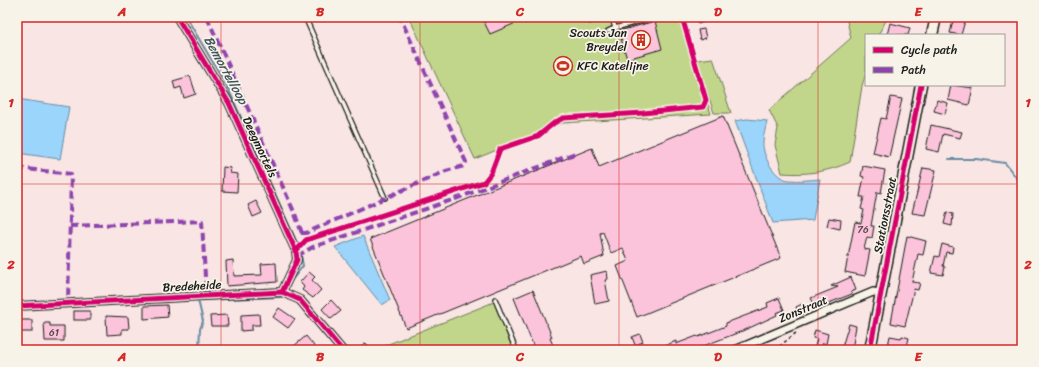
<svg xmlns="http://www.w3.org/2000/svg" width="1039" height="367" font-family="Sriracha,sans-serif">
  <rect width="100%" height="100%" fill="#f8e5e4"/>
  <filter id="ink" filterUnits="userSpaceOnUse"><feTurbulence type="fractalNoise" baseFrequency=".025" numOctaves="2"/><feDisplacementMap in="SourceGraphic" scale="8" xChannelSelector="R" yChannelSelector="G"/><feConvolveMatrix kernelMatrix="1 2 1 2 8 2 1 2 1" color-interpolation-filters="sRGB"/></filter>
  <g filter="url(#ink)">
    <g fill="#c2d68b" stroke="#6f7954">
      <path d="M409,17H680L711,114L562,123L475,159Z"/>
      <path d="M846,17H888L878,35H866V73L862,86L850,162C828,172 806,175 782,173L775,145L778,128L769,110L851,38Z"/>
      <path d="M713,58L731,113H714L697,60Z"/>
      <path d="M494,302L513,350H391L386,345Z"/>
    </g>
    <g fill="#9bd5fb" stroke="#688ba2">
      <path d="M17,99L69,107L60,159L17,153Z"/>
      <path d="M747,119L767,121C766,128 763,135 763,142C762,155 774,179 789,180C799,181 810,180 820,179L813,220L773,223L735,121Z"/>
      <path d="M363,236L390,300L382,305L335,247Z"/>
    </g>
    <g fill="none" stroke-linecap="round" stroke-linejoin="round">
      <g stroke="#688ba2" stroke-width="2">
        <path d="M186,17L227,86L297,243"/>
        <path d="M949,159H976L1005,163L1022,185"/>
        <path d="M291,281L303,266L301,255"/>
        <path d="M199,350L200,329L203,321L198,300L281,297"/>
      </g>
    </g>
    <g fill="#fcc4db" stroke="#1c1c1c">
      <path d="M495,17H530L490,34L484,22Z"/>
      <path d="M588,17H608L609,19L589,24Z"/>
      <path d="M695,17H715V18L698,24Z"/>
      <path d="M954,17H966L961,35L950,33Z"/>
      <path d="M655,21L662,49L627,59L619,31Z"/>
      <path d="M890,23L910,28L908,35H887Z"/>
      <path d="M704,29L706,38L700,40L698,30Z"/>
      <path d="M190,76L196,94L184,98L181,87L175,89L173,81Z"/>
      <path d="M951,85L973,88L969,105L948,100Z"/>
      <path d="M891,97L902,99L889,157L873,153L881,118L886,119Z"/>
      <path d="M937,100L948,103L945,114L934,111Z"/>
      <path d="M723,116L781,258L637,317L617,266L628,261L623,248L611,253L603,232L600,233L604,256L584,264L581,256L406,328L370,239L592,148L599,167Z"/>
      <path d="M931,125L962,132L960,138L943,134L939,152L926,149Z"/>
      <path d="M863,166L885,170L881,193L877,192L871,226H874L872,238L867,237L864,249L870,250L865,276L845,272L855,222L861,223L864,210L861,209L864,197H860L864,177L861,176Z"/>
      <path d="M223,167L231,168L230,173L238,174L237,192L222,191Z"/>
      <path d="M923,168L936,170L925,215L912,213Z"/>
      <path d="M256,201L262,213L253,217L248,205Z"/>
      <path d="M947,212L953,214L952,226L944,224Z"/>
      <path d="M829,218L841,220L840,229L827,226Z"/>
      <path d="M907,236L926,241L923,255L918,254L912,282L920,283L918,290L914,289L905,326L891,323Z"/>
      <path d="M942,244L953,247L952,253L946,252L943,266L945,267L943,275L931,273L935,256L939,257Z"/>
      <path d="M233,260L234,276L262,275L261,264L276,263L277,282L227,286L226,261Z"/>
      <path d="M607,271L608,279L605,280L609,301L595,304L590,275Z"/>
      <path d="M309,272L315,277L312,280L321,290L313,298L302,290L304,287L300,282Z"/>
      <path d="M851,277L856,290L851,292L852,294L816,308L811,298L838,287L831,286Z"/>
      <path d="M533,290L552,337L550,338L555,350H535L514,298Z"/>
      <path d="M779,298L784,310L776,313L777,315L745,330L693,350H654L676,341V344L697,336L698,337L726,326V323L768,307L767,303Z"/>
      <path d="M331,300L341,311L331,319L322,309Z"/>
      <path d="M802,304L805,313L799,316L796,307Z"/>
      <path d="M167,305L168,317L144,319V306Z"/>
      <path d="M279,308L295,319L288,328L273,317Z"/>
      <rect x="74" y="311" width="16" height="9"/>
      <path d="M259,314L260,325H252V330L241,331V315Z"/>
      <path d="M227,315L228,326H211L210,316Z"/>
      <path d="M106,316L128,317L129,329H122V334L107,335Z"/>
      <rect x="17" y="320" width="15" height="12"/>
      <path d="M44,323H50V326H64V341H45Z"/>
      <path d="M849,324L856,326L852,350H841Z"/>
      <path d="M815,330L828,334L826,344L823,343L821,347L815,346L817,339L813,338Z"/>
      <path d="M640,334L643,342L635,345L632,337Z"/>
      <path d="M306,336L314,346L310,350H298L294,346Z"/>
      <path d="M890,336L901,338L902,336L909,338L906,350H887Z"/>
      <path d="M366,343L371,350H357Z"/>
    </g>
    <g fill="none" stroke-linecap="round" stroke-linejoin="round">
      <g stroke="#1c1c1c" stroke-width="6">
        <g id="lane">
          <path d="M305,17L385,198"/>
          <path d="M612,17L615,28L655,17"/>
          <path d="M608,31L615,28"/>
          <path d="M495,299L516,350"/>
        </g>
      </g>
      <g stroke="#1c1c1c" stroke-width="10">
        <g id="street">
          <path d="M177,17L229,103L296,251L297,260L282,292"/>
          <path d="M17,306L282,292L300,300L342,350"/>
          <path d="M735,350L873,292L880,293"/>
        </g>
      </g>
      <g stroke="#1c1c1c" stroke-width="13">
        <g id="secondary">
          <path d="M932,35L936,17"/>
          <path d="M870,350L921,85"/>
        </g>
      </g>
      <path stroke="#1c1c1c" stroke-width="1.5" stroke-dasharray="3 3" stroke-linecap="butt" d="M775,350L797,332"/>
      <use href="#lane" stroke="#f7f3e8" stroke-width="3.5"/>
      <use href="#street" stroke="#f7f3e8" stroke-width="7"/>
      <use href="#secondary" stroke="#f7f3e8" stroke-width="10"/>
      <g stroke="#8e44ad" stroke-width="4" stroke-dasharray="8 4" stroke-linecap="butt">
        <path d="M207,17L295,214L303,236"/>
        <path d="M17,168L71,174L68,303"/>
        <path d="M70,226L202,221L206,295"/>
        <path d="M301,233H306L446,171L464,166L466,162L400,17"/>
        <path d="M297,256L313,247L458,198L578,152"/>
      </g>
      <g stroke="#f7f3e8" stroke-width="8">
        <g id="cycleway">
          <path d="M177,17L229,103L296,251L297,260L282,292"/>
          <path d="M296,251L306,240L484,182L491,173L500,149L538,136L554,123L563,118L643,113L703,107L706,100L682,17"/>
          <path d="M17,306L282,292L300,300L342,350"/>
          <path d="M870,350L921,85"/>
        </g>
      </g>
      <use href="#cycleway" stroke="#d6006c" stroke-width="5"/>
    </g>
  </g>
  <path fill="none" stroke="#d62828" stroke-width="1" stroke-opacity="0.55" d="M221,17V350M420,17V350M619,17V350M818,17V350M17,184H1022"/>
  <defs>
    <g id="building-ring" transform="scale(1)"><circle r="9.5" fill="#f7f3e8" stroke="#c8321e" stroke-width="1.5"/><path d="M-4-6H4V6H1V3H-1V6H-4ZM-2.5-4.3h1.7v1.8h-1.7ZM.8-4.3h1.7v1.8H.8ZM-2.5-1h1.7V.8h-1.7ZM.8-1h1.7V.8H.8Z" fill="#c8321e"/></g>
    <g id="stadium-ring" transform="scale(1)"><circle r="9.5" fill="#f7f3e8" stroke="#c8321e" stroke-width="1.5"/><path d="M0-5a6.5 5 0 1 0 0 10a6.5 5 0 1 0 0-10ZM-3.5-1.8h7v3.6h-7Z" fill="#c8321e"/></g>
  </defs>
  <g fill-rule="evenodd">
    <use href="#building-ring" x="641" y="40"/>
    <use href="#stadium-ring" x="563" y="66"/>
  </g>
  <g text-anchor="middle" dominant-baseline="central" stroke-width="3.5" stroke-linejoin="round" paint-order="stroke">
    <g font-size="10" fill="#54464c">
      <text x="863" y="230">76</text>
      <text x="54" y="333">61</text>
    </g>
    <g font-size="12" fill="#1c1c1c" stroke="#f7f3e8" text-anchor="end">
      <text x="627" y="33">Scouts Jan<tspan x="627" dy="14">Breydel</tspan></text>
      <text x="577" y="66" text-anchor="start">KFC Katelijne</text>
    </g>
    <g font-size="12" fill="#1c1c1c" stroke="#f7f3e8">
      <text transform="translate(260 147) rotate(65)">Deegmortels</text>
      <text transform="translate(885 215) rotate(-79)">Stationsstraat</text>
      <text transform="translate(192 286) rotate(-3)">Bredeheide</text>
      <text transform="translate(803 309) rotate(-23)">Zonstraat</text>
    </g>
    <g font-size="13" font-style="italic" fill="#42545f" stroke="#f7f3e8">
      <text transform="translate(226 70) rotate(61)">Bemortelloop</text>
    </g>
  </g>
  <rect width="1039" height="367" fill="none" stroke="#f7f3e8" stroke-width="44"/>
  <rect x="865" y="34" width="140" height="52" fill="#f7f3e8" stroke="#9f9d96"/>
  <rect x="873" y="47" width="20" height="6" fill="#d6006c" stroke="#9f9d96"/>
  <text x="901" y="54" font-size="12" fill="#1c1c1c">Cycle path</text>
  <rect x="873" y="67" width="20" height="6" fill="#8e44ad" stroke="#9f9d96"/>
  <text x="901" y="74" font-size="12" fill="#1c1c1c">Path</text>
  <rect x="22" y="22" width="995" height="323" fill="none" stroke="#d62828" stroke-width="1.5"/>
  <g font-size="13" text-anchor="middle" font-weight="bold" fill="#d62828">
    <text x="122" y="16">A</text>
    <text x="320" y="16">B</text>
    <text x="520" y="16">C</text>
    <text x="718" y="16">D</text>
    <text x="918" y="16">E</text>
    <text x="11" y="107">1</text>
    <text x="1028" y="107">1</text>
    <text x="11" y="269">2</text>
    <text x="1028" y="269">2</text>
    <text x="122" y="361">A</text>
    <text x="320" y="361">B</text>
    <text x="520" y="361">C</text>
    <text x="718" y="361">D</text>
    <text x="918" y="361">E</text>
  </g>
</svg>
